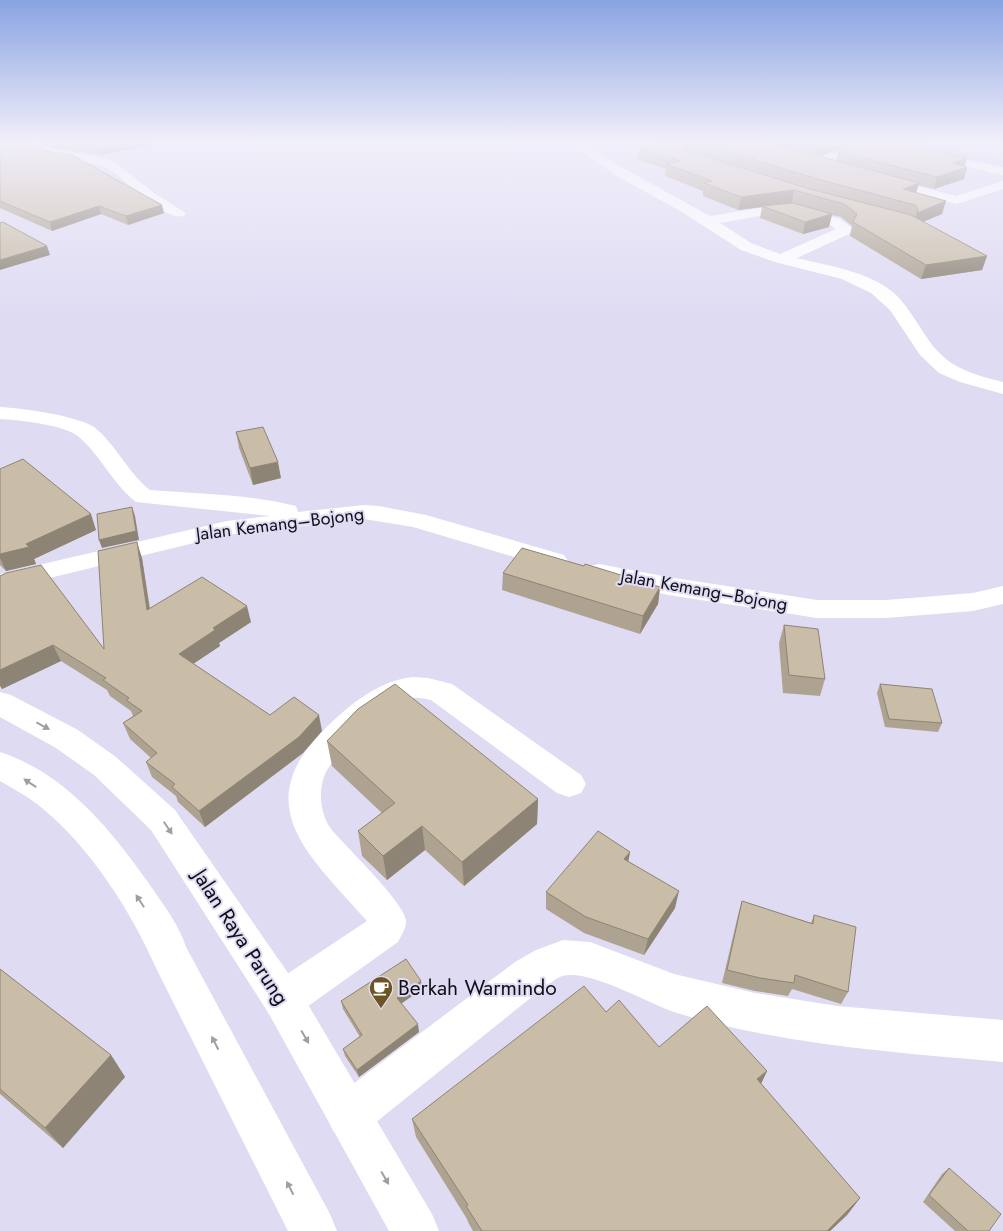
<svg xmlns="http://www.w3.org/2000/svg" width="1003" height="1231" font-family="Jost,sans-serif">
  <rect width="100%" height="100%" fill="#dfdbf3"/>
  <path fill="#cec5f3" d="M894,143H929L1003,161V171Z"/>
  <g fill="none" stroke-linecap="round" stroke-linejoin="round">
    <g fill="#fff" fill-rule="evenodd">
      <path d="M20,143H36L59,151L86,154L113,161L157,195L186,213L184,216C164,221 130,184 114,172C96,160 74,163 54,158C43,155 32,150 22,146Z"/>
      <path d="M570,143H584L625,169L710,216L766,207L792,205L840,219L852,228L849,234L797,258C829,266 868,271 894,293C906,304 915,320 924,333C944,366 967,373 1003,382V394L960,382L939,373L920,355L890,310L871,293L842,279L775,262L741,250L682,212L615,175ZM791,213L830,225L836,229L780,254L751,243L720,223L766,215Z"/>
      <path d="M866,143H884L882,146L829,163L843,166L844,169L843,172L838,173L812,166L810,163L812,160Z"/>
      <path d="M891,143H908L937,153L1003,167V175L930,159L893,146Z"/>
      <path d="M882,177L956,196L1003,181V189L957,204L877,184L875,181L877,178Z"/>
      <path d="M0,407C21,408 78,416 94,427C115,443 128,473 150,490C198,494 249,494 296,506L298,512L364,505L379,506L426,515L564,555L568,561L564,567L555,569L413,527L364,519L227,535L0,590V574L227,521L270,516L136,502C113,484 101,456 79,437C66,425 19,420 0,419Z"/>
      <path d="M599,564L668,577L817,600H886L973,593L1003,586V604L973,611L886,618H817L668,595L590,578L586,572L590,566Z"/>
      <path d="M413,677L428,678L452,684L581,775L586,784L581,793L569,797L557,793L431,700C425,699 418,697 412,698C389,702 335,752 325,774C318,792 320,813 331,829C346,847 404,902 406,920C407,927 401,936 398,942L297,1014L283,1020L269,1014L263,1000L269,986L367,921C307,853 244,803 332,722C354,701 382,680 413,677Z"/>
      <path d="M563,940L590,942L674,974L755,993L837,1006L1003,1020V1062C893,1052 783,1045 677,1013C648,1004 591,969 562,976C556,978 549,985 543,988L365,1131L349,1137L333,1131L327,1115L333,1099L515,962L536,950Z"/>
    </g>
    <g fill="#fff" fill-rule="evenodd">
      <path d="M0,692L11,695L78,730L116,757L175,810L297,986L432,1214L439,1231H389L269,1014L151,830L94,775L56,748L0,717Z"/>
      <path d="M0,752C67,774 113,832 152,888C165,907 179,925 186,947L330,1214L337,1231H288L155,966C131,911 89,846 42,808C29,797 14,789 0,781Z"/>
    </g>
  </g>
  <g fill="#ada390">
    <path d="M0,143L164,213L128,225L101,214L52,231L0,208Z"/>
    <path d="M41,143H154L155,145L99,155L59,149Z"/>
    <path d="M659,143H860L819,156L836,161L838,152L967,158L964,166L967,167L964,179L934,189L918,185L916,193L942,214L923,222L987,256L982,270L921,279L850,236L852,226L841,217L832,215L829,227L803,234L760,218L762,207L738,210L703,196V191L665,176L666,169L638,160L639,148Z"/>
    <path d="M236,432L281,478L253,485L239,448Z"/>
    <path d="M0,469L96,530L34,559L36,564L6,571L0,565Z"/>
    <path d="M142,558L150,608L251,622L219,643L220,646L193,664L270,715L322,731L303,753L205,827L178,802L176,796L152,777L146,762L151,758L130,739L123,723L133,716L131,711L110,696L107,690L61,661L2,689L0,686V576L104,649Z"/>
    <path d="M584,566L660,587L658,604L640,634L502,590L503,573Z"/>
    <path d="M784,625L825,679L820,696L783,693L779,643Z"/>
    <path d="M880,684L942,723L938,732L885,727L877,693Z"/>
    <path d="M327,741L538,799L537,824L464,886L425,850L387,880L362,856L358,831L382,813L332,766Z"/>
    <path d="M630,852L628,861L675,908L644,955L584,933L546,909V892Z"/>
    <path d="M742,901L811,923L814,915L848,992L841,1004L792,989L788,996L755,991L722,983L738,915Z"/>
    <path d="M0,969L111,1055L125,1077L63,1148L0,1094Z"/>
    <path d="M421,981L422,989L401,1003L419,1032L359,1077L345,1056L343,1049L360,1037L343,1009L341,1001Z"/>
    <path d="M606,1012L659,1047L767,1071L761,1084L860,1198L847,1215L830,1231H473L468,1222L467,1219L416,1137L412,1119Z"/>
    <path d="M949,1168L989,1231H955L923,1202L942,1174Z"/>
  </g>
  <g fill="#8d8475">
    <path d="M125,143H154L155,145L99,155L97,148Z"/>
    <path d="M685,143H690L689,151L680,157L682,145Z"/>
    <path d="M828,143H860L816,157L818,146Z"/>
    <path d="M967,158L964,168L967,167L964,179L934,189L937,177L953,163Z"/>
    <path d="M919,183L915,196L899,202L903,189Z"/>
    <path d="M794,190L792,203L762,206V207L738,210L741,197Z"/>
    <path d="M946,201L942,214L913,226L917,213Z"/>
    <path d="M162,205L164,213L128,225L126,216Z"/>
    <path d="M99,206L101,214L52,231L50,222Z"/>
    <path d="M832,214L829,227L803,234L805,222Z"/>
    <path d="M47,246L50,255L0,270V260Z"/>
    <path d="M987,256L982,270L921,279L926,265Z"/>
    <path d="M278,462L281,478L253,485L250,468Z"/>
    <path d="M132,507L135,516L139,540L102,548L99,540Z"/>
    <path d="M91,514L96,530L34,559L36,564L6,571L0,558V554L26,544Z"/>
    <path d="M137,542L142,558L152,626L147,610Z"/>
    <path d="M660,587L658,604L640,634L643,616Z"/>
    <path d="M247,606L251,622L219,643L220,646L184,670L179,654L213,628Z"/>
    <path d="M53,645L61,661L2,689L0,685V670Z"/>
    <path d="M319,715L322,731L303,753L205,827L199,811Z"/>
    <path d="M538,799L537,824L464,886L462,862Z"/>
    <path d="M422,826L425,850L387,880L383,856Z"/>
    <path d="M630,852L627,869L624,859Z"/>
    <path d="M679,891L675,908L644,955L648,939Z"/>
    <path d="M421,981L422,989L398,1006L397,998Z"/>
    <path d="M418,1024L419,1032L359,1077L357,1070Z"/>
    <path d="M111,1055L125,1077L63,1148L45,1128Z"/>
    <path d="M767,1071L758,1090L757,1079Z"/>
    <path d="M860,1198L847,1215L830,1231H827Z"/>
  </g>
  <g fill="#c9bda7" stroke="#8d8475">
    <path d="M0,143H25L51,152L72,155L162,205L126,216L99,206L50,222L0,201Z"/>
    <path d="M64,143H125L97,148Z"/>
    <path d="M659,143H685L682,145L685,150L810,189L911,215L987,256L926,265L853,222L857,214L844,204L794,190L741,197L704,183L712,181L666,164L680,161L639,148Z"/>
    <path d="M700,143H771L919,183L903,189L946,201L917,213L918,209L915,205L821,180Z"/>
    <path d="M807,143H828L818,146Z"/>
    <path d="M866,143H907L967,158L953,163L967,167L937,177L838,152Z"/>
    <path d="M793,203L832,214L805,222L762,206Z"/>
    <path d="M3,222L47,246L0,260V223Z"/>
    <path d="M263,427L278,462L250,468L236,432Z"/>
    <path d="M23,459L91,514L26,544L29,547L0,554V469Z"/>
    <path d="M132,507L136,531L99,540L97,514Z"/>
    <path d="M137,542L147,610L202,577L247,606L213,628L215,630L179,654L270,715L294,697L319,715L299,737L199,811L172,787L175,784L146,762L157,753L123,723L142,711L126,700L129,698L103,680L106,678L53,645L0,670V576L6,573L41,565L104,649L98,551Z"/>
    <path d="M522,548L584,566L585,564L660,587L643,616L503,573Z"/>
    <path d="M784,625L818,629L825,679L789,675Z"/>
    <path d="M395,684L538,799L462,862L422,826L383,856L358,831L395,803L327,741L358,709Z"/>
    <path d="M880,684L932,689L942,723L889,719Z"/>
    <path d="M598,831L630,852L624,859L679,891L648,939L586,917L546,892Z"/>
    <path d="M742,901L813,924L814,915L856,927L848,992L795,975L794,983L760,978L727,970Z"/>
    <path d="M406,959L421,981L397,998L418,1024L357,1070L343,1049L362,1035L341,1001Z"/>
    <path d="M0,969L111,1055L45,1128L0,1089Z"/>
    <path d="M584,986L606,1012L619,1000L659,1047L707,1006L767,1071L757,1079L860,1198L827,1231H482L466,1206L468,1205L412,1119Z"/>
    <path d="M949,1168L1001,1214L989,1231H968L929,1195Z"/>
  </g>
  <defs><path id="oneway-solid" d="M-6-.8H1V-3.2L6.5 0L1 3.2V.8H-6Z" transform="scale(1.25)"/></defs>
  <g fill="#9f9fa2">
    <use href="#oneway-solid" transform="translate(43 726) rotate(28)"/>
    <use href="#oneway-solid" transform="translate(30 783) rotate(-147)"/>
    <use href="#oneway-solid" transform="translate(168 828) rotate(56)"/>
    <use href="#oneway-solid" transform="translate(140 901) rotate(-123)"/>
    <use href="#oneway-solid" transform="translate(305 1037) rotate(60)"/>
    <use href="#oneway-solid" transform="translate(215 1043) rotate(-117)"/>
    <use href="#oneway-solid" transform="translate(385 1178) rotate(60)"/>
    <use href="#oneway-solid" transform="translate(290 1188) rotate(-117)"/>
  </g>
  <linearGradient id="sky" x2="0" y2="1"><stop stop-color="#89a3e2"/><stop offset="0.45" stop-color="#f1effa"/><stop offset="1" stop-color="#f1effa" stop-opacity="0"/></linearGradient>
  <rect width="1003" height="315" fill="url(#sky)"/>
  <defs>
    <g id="cafe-pin" transform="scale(1.25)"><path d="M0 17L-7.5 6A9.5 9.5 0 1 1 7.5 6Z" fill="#6c5424" stroke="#dfdbf3"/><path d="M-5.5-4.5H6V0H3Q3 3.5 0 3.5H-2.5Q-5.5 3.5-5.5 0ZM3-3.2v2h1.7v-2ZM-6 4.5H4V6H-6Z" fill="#fff"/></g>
  </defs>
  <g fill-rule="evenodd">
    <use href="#cafe-pin" x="381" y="988"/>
  </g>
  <g text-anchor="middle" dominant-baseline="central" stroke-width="4" stroke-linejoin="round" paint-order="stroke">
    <g font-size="18" fill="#0f0e16" stroke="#dfdbf3">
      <text transform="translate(280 524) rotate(-7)">Jalan Kemang–Bojong</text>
      <text transform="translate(704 590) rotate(10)">Jalan Kemang–Bojong</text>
    </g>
    <g font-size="21" fill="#0f0e16" stroke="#dfdbf3">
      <text transform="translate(241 937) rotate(57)">Jalan Raya Parung</text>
    </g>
    <g font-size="21" fill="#0f0e16" stroke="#dfdbf3" text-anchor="start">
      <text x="398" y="988">Berkah Warmindo</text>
    </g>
  </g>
</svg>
